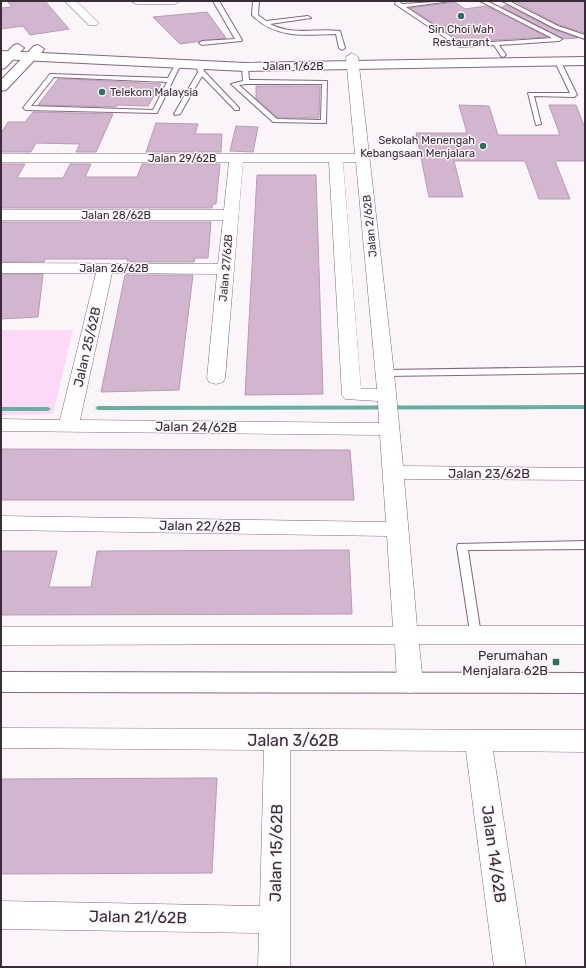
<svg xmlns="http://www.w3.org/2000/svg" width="586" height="968" font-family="Rubik,sans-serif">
  <rect width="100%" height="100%" fill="#fbf5fa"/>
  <path fill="#fcd9f7" d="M1,330H73L53,414L1,415Z"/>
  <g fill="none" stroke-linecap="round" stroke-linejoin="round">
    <g fill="#67afa0" fill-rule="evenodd">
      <path d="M585,405V409L98,410L95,408L98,406Z"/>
      <path d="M1,407H48L51,409L48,411H1Z"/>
    </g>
  </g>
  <g fill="#d2b5ce" stroke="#b89bb4">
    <path d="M7,1H45L69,29L30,35L23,26L1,29V8L12,7Z"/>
    <path d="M514,1H585V33L559,25Z"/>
    <path d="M455,2L465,9L486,6L547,37L462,42L410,8Z"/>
    <path d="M506,5L553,29L578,38L563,39L502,7Z"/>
    <path d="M207,12L226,38L180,44L153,17Z"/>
    <path d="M58,79H71L161,84L148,106L117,105L116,107L38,105Z"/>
    <path d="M256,86H320L319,118H278L256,98Z"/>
    <path d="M459,105L489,106L498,135H560L549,105H576L585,128V161H555L570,199H539L525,161H454L463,197H429L416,133H467Z"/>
    <path d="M33,112L113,114L96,152H76L80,144L36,143L31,152H1V133L8,122H25Z"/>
    <path d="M156,123L198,124L195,134H222L221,152H146Z"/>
    <path d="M236,126L258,127L253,152L230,151Z"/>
    <path d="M1,164H25L17,178H63L70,164H91L85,177H137L142,164H220L216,204H213L212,208H1Z"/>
    <path d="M257,175H316L323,394L245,395Z"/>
    <path d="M1,222H211L208,258H195L194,262H127L128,259H45L44,262H1Z"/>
    <path d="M1,274H43L38,317L1,319Z"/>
    <path d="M125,275H193L179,390L101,392Z"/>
    <path d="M1,449L350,450L354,500H1Z"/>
    <path d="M349,550L352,614L1,615V551H57L49,587H91L97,551Z"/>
    <path d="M217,778L212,873L1,874V779Z"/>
  </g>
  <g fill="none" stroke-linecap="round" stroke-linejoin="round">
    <g stroke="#83687f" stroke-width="2">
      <g id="service">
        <path d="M213,1H219L242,40L241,41L202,45L199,43L202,41L235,39Z"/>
        <path d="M253,1H259L258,15L266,21L308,16L311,18L270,24C293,36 316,28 340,31L345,48L342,50L339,48L336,34C306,35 275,39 252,15Z"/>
        <path d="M396,1H402L400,3L403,4L451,1L406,7L462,44L552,38L480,1H487L562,39L559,41L499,45L506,55L503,57L501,56L494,45L459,47L395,4Z"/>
        <path d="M502,1H509L558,26L585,35V39L554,28Z"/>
        <path d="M558,60L561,62L577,95L574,97L534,96L541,124L536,125L528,93H570L555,62Z"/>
        <path d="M176,63L181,64L157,113L26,110L23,108L50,74L168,78ZM54,77L167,82L153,110L31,106Z"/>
        <path d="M199,63L202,65L204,71L239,108V110H235L202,76L180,114L175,115L174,114L198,72L196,65Z"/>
        <path d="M245,65L248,67L249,80L327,81L326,123L273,122L231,84L243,81L242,67ZM246,84H322L321,120L277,119L239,85Z"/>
        <path d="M585,367V373L385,376L381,373L385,370Z"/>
        <path d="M585,541V549L468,550L481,635L479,638H471L457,547L458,544Z"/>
      </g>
    </g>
    <g stroke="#83687f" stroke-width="1">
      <g id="minor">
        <path d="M65,1H76L97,21L99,23L97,25H89Z"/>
        <path d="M131,1H180L175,4H136Z"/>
        <path d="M352,53L358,57L394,373L403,466L585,468V480L404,479L417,626H585V644H419L423,683L419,690L410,693L401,690L397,683L395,644L1,645V627H393L387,536L1,530V516L386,522L380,435L1,431V419L60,420L96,273H1V263L218,264L223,220H1V210H224L229,162H1V154H355L346,57ZM243,162H329L342,395L345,399L378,401L379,423L80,420L112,273L217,274L207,378L209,382L216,384L223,382L225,378ZM343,162H356L377,389H361Z"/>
        <path d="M1,728L585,730V752L493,751L526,967H494L466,751L290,750V967H258L259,933L1,929V901L260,906L264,750L1,748Z"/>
      </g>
    </g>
    <g stroke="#83687f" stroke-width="2">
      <g id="tertiary">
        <path d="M18,44L24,48L5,68L1,69V58L14,45Z"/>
        <path d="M38,45L44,49L42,52L6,90L1,91V80L34,46Z"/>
        <path d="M1,672L585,673V693L1,692Z"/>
      </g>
    </g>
    <g stroke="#83687f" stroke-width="2">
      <path id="secondary" d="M1,51L245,63L585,57V65L245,71L1,59Z"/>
    </g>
    <use href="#service" fill="#fff" fill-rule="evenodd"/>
    <use href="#minor" fill="#fff" fill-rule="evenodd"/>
    <use href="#tertiary" fill="#fff" fill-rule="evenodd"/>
    <use href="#secondary" fill="#fff" fill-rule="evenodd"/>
  </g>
  <g fill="#2c7164" stroke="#fbf5fa" stroke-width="1.5">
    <circle cx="461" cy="16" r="4"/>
    <circle cx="102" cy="92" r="4"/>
    <circle cx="483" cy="146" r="4"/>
    <rect x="552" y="658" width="8" height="8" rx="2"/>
  </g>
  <g text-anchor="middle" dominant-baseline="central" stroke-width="3" stroke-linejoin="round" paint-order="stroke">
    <g font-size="11" fill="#382d37" stroke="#fbf5fa">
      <text x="461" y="29">Sin Choi Wah<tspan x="461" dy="13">Restaurant</tspan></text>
      <text x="110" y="92" text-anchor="start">Telekom Malaysia</text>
      <text x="475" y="140" text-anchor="end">Sekolah Menengah<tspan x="475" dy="13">Kebangsaan Menjalara</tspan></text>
    </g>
    <g font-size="11" fill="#382d37" stroke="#fbf5fa">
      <text x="293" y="66">Jalan 1/62B</text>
      <text x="182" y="158">Jalan 29/62B</text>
      <text x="116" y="215">Jalan 28/62B</text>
      <text transform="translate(370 226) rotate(-96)">Jalan 2/62B</text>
      <text x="114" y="268">Jalan 26/62B</text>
      <text transform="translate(226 268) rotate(-85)">Jalan 27/62B</text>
    </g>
    <g font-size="13" fill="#382d37" stroke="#fbf5fa">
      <text transform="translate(87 347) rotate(-77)">Jalan 25/62B</text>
      <text transform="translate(196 427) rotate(1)">Jalan 24/62B</text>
      <text x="489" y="473">Jalan 23/62B</text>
      <text transform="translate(200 526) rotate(1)">Jalan 22/62B</text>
    </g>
    <g font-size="13" fill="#382d37" stroke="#fbf5fa" text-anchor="end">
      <text x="548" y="655">Perumahan<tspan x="548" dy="15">Menjalara 62B</tspan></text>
    </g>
    <g font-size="16" fill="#382d37" stroke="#fbf5fa">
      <text x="293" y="740">Jalan 3/62B</text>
      <text transform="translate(276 853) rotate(-89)">Jalan 15/62B</text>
      <text transform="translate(494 854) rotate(82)">Jalan 14/62B</text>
      <text transform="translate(138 917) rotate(1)">Jalan 21/62B</text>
    </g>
  </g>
  <rect width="586" height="968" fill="none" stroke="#382d37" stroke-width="4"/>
</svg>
